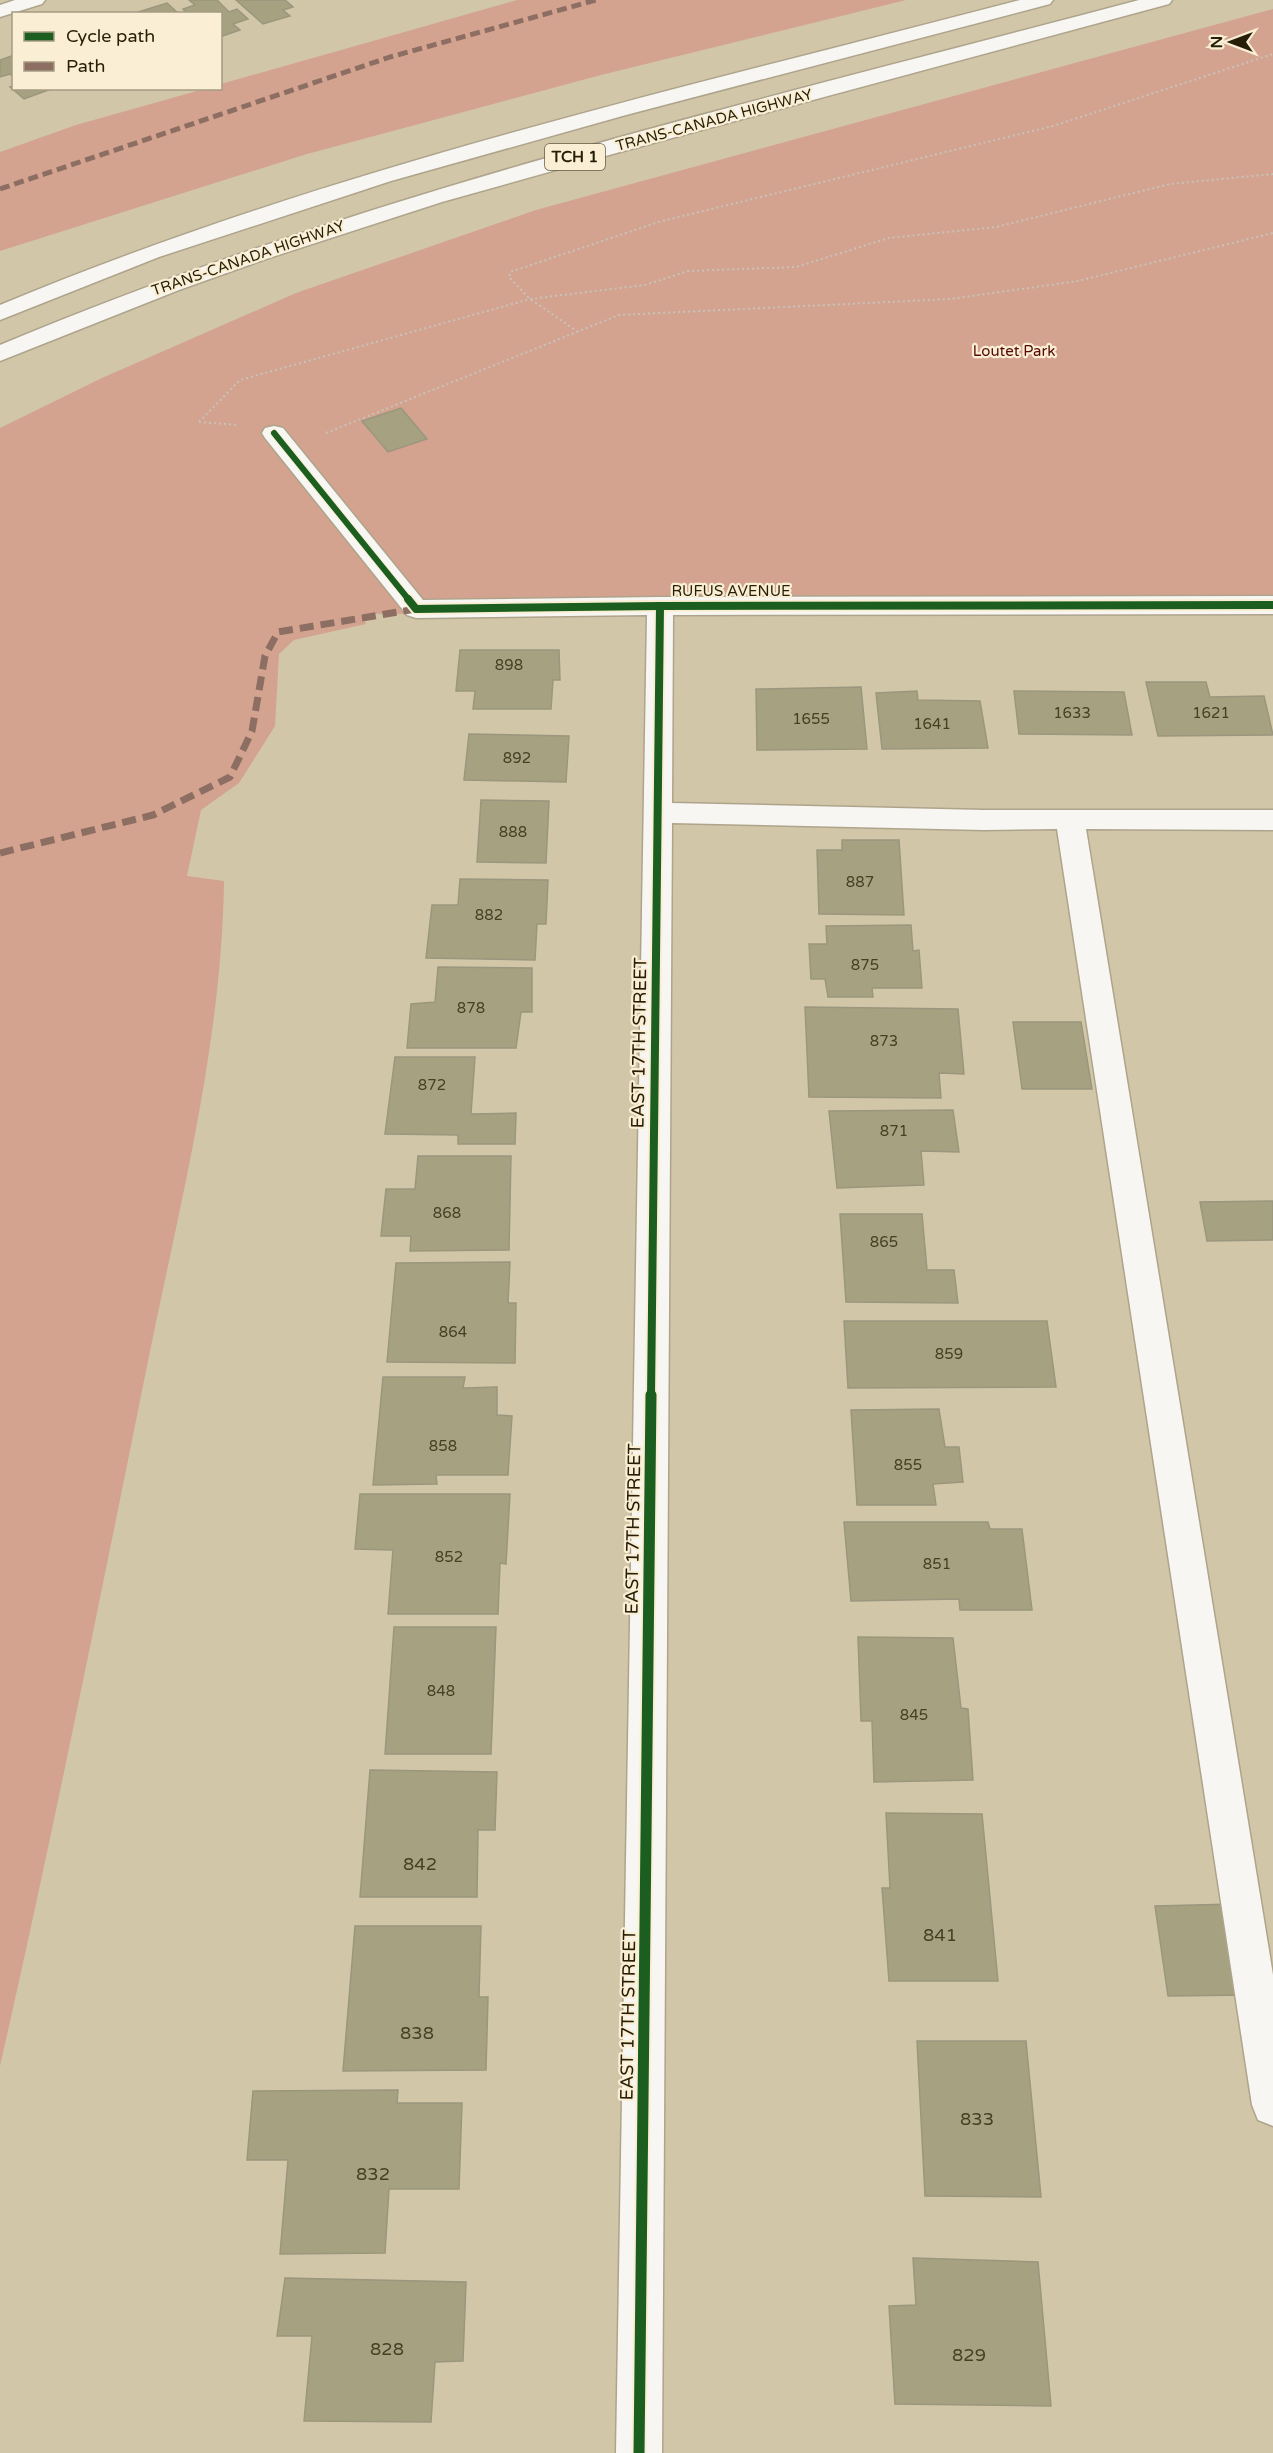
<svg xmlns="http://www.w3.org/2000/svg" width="1273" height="2453" font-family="'Varela Round',sans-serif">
  <rect width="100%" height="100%" fill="#d2c6a8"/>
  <g fill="#d3a38f">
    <path d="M517,0H906L601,75L307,154L0,251V152L76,125L204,89L220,88L221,84Z"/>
    <path d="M1273,9V608L361,614L366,624L294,640L279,654L275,726L239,783L201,810L187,876L224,881C222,1044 179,1207 147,1366C100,1599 53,1833 0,2066V428L102,378L296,293L536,210Z"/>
  </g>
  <g fill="#a6a180" stroke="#9b967e" stroke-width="1.5">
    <path d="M189,0H217L229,12L237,9L248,19L233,24L240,30L220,37V14H188L183,9L195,5Z"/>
    <path d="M236,0H285L293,7L283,10L290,16L263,24Z"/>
    <path d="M167,3L179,14L135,13Z"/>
    <path d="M14,55V78L10,74L0,77V60Z"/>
    <path d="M14,86V88H54L24,99L10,87Z"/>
    <path d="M401,408L427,439L388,452L362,421Z"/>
    <path d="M460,650H559L560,680H553L551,709H473L475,691H456Z"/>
    <path d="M1146,682H1206L1210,697L1264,696L1273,735L1158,736Z"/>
    <path d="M861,687L867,749L757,750L756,689Z"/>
    <path d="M917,691L918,700L980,701L988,748L882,749L876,693Z"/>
    <path d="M1014,691L1124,692L1132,735L1019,734Z"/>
    <path d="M469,734L569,736L566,782L464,780Z"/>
    <path d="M481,800L549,801L546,863L477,862Z"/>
    <path d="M842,840H899L904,915L819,914L817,850H842Z"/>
    <path d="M460,879L548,880L546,924H537L535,960L426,958L432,905H458Z"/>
    <path d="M911,925L913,951L919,950L922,988H872L873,997H828L825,979H811L809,944H827L826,926Z"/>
    <path d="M438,967L532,968V1012H521L516,1048H407L411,1004L435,1002Z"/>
    <path d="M805,1007L958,1009L964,1074L939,1073L941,1098L809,1097Z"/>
    <path d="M1013,1022H1081L1092,1089H1022Z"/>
    <path d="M395,1057H475L471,1114L516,1113L515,1144H458V1135L385,1134Z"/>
    <path d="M953,1110L959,1152L921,1151L924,1185L837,1188L829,1111Z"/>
    <path d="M418,1156H511L509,1250L410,1251L411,1236H381L386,1189H415Z"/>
    <path d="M1273,1201V1240L1207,1241L1200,1202Z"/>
    <path d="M840,1214H922L927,1270H954L958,1303L846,1302Z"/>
    <path d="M510,1262L508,1303H516L515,1363L387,1362L396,1263Z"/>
    <path d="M844,1321H1047L1056,1387L848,1388Z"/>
    <path d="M383,1377H465L463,1388L497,1387V1415L512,1416L508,1475H436L437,1484L373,1485Z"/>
    <path d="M939,1409L945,1447H959L963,1482L933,1484L936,1505H857L851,1410Z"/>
    <path d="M360,1494H510L506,1564L500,1563L498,1614H388L393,1550L355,1549Z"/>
    <path d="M844,1522H988L990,1529H1022L1032,1610H960L959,1599L851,1601Z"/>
    <path d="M394,1627H496L491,1754H385Z"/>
    <path d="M858,1637L953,1638L961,1708L968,1709L973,1780L874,1782L872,1721H861Z"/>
    <path d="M370,1770L497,1772L495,1830H478L477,1897H360Z"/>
    <path d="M886,1813L982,1814L998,1981H889L882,1888H890Z"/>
    <path d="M1234,1904L1250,1995L1168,1996L1155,1906Z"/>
    <path d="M355,1926H481L479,1997H488L486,2070L343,2071Z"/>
    <path d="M917,2041H1026L1041,2197L925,2196Z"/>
    <path d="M398,2090L397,2103H462L459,2189H389L385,2253L280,2254L288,2160H247L253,2091Z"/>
    <path d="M913,2258L1038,2262L1051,2406L895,2404L889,2306L916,2305Z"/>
    <path d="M285,2278L466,2282L463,2361L435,2362L431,2422L304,2421L312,2336H277Z"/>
  </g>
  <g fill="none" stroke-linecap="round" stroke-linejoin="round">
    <g stroke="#aea48c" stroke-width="3">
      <g id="minor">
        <path d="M15,0H45L42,4L0,17V5Z"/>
        <path d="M274,426L283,428L423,600L660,597L1273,596V614L673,615L672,803L984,810H1273V830L1086,829L1273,1975V2126L1258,2120L1252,2105L1057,829L984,830L672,823L662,2453H616L647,615L416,618L407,615L265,438L262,433L265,428Z"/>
      </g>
    </g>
    <g stroke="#aea48c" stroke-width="3">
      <g id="highway">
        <path d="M1020,0H1053L1050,4L626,115L391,181L159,257L0,320V305C328,168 677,90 1020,0Z"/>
        <path d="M1139,0H1172L1169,4L620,152L442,202L266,259L179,290L0,361V345C367,191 756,102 1139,0Z"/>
      </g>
    </g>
    <g stroke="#c7c3bb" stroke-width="2" stroke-dasharray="2 3" stroke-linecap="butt">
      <path d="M578,332L530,299L509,277L510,272L662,221L1053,126L1273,54"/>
      <path d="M199,422L240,380L530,299L645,285L688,271L796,267L889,238L996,227L1170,184L1273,174"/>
      <path d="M199,422L238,425"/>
      <path d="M326,433L619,315L950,299L1078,281L1273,233"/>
    </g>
    <use href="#minor" fill="#f8f6f2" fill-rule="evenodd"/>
    <use href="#highway" fill="#f8f6f2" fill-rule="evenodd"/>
    <path stroke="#8d6e63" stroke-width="5" stroke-dasharray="10 5" stroke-linecap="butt" d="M0,189L390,57L596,0"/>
    <path stroke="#8d6e63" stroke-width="7" stroke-dasharray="14 7" stroke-linecap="butt" d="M0,853L153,815L230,777L252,731L265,656L278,632L416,609"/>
    <g stroke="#faefd4" stroke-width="8">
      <path id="cycleway-far2" d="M274,433L409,600"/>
    </g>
    <g stroke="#faefd4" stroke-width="12">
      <g id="cycleway-far1">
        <path d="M408,599L416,609L660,606L1273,605"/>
        <path d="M651,1397L660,606"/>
      </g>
    </g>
    <g stroke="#faefd4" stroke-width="15">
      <path id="cycleway" d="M639,2453L651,1395"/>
    </g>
    <use href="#cycleway-far2" stroke="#1b5e20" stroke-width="6"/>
    <use href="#cycleway-far1" stroke="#1b5e20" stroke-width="8"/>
    <use href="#cycleway" stroke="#1b5e20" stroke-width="11"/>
  </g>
  <g text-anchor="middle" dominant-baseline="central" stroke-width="4.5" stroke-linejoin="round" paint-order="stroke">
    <g font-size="15" fill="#261e07" stroke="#faefd4">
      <text transform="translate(714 120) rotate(-15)">TRANS-CANADA HIGHWAY</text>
      <text transform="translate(248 258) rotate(-19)">TRANS-CANADA HIGHWAY</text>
      <text x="731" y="591">RUFUS AVENUE</text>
    </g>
    <g font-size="15" fill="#550805" stroke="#faefd4">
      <text x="1014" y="351">Loutet Park</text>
    </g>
    <g font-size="15" fill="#463f25">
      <text x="509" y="665">898</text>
      <text x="1072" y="713">1633</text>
      <text x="1211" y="713">1621</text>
      <text x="811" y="719">1655</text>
      <text x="932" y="724">1641</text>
      <text x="517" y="758">892</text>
      <text x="513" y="832">888</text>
      <text x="860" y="882">887</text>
      <text x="489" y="915">882</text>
      <text x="865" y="965">875</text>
      <text x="471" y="1008">878</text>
      <text x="884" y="1041">873</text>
      <text x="432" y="1085">872</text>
      <text x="894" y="1131">871</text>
      <text x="447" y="1213">868</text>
      <text x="884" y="1242">865</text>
      <text x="453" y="1332">864</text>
      <text x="949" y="1354">859</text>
      <text x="443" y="1446">858</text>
      <text x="908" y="1465">855</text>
      <text x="449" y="1557">852</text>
      <text x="937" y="1564">851</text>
      <text x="441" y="1691">848</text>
      <text x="914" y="1715">845</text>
    </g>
    <rect fill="#faefd4" stroke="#665d44" stroke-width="1.5" x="545" y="144" width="60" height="26" rx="4.5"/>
    <g font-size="16" font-weight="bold" fill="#261e07">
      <text x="575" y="157">TCH 1</text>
    </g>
    <g font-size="18" fill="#261e07" stroke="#faefd4">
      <text transform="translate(639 1043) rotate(-89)">EAST 17TH STREET</text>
      <text transform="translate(633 1529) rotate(-89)">EAST 17TH STREET</text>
      <text transform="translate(628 2015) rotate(-89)">EAST 17TH STREET</text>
    </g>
    <g font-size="18" fill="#463f25">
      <text x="420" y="1864">842</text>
      <text x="940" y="1935">841</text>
      <text x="417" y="2033">838</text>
      <text x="977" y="2119">833</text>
      <text x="373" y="2174">832</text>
      <text x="387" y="2349">828</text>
      <text x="969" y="2355">829</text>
    </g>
  </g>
  <rect x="12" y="12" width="210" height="78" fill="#faefd4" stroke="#a59b82" stroke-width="1.5"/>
  <rect x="24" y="32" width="30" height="9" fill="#1b5e20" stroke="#a59b82" stroke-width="1.5"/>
  <text x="66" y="42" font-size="18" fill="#261e07">Cycle path</text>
  <rect x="24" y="62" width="30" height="9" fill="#8d6e63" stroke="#a59b82" stroke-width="1.5"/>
  <text x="66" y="72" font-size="18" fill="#261e07">Path</text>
  <g transform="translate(1231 42) rotate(270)" stroke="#faefd4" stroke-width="4.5" paint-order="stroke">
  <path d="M0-4.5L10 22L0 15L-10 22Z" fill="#261e07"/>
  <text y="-9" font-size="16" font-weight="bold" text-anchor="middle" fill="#261e07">N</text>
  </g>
</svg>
